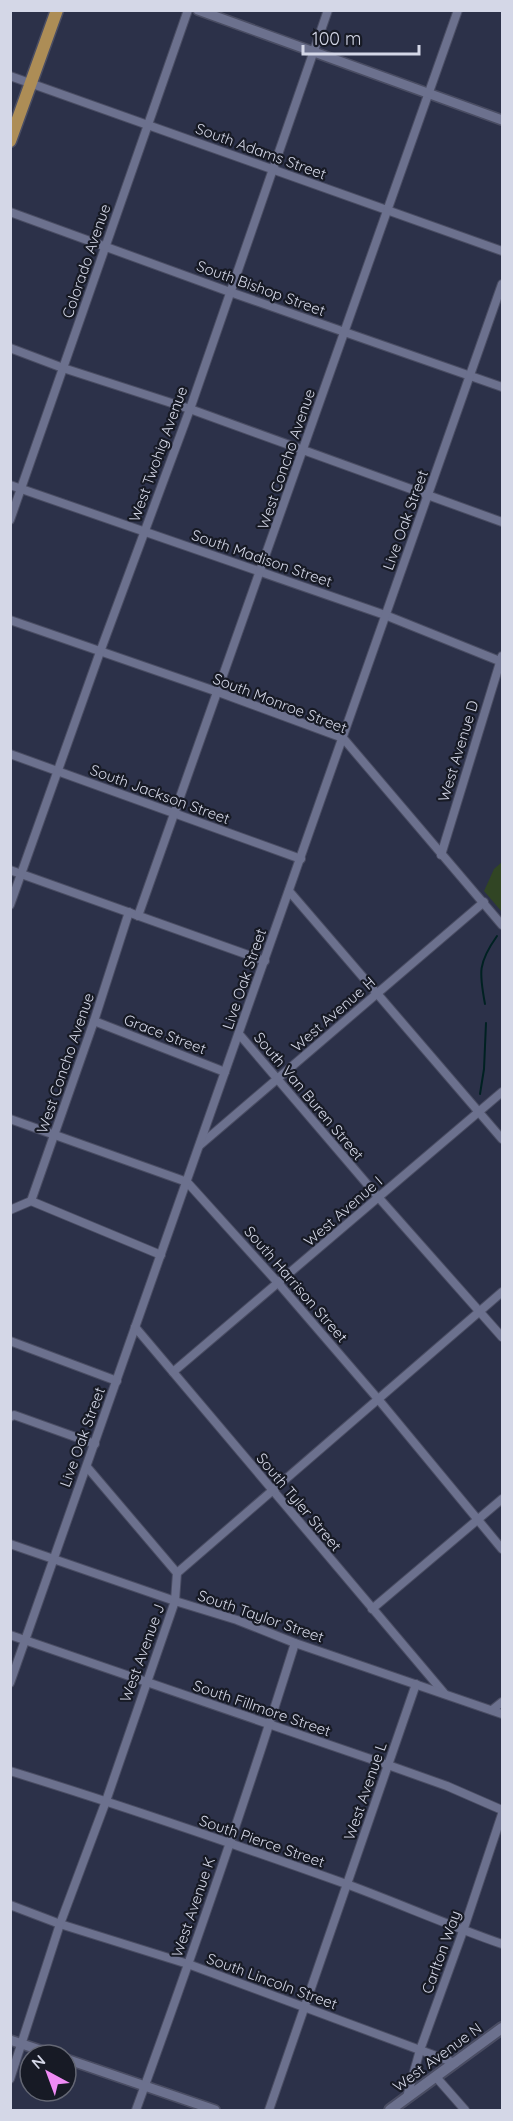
<svg xmlns="http://www.w3.org/2000/svg" width="513" height="2121" font-family="Quicksand,sans-serif">
  <rect width="100%" height="100%" fill="#2c3149"/>
  <path fill="#314524" d="M502,862V912L484,891L494,869Z"/>
  <g fill="none" stroke-linecap="round" stroke-linejoin="round">
    <g stroke="#002122" stroke-width="2">
      <path d="M485,1004C479,972 478,963 497,936"/>
      <path d="M480,1094L484,1069L486,1023"/>
    </g>
    <g stroke="#4a4d63" stroke-width="10">
      <g id="minor">
        <path d="M10,76L502,251"/>
        <path d="M10,212L230,292L502,387"/>
        <path d="M10,348L63,368L190,409L502,522"/>
        <path d="M10,485L385,615L502,662"/>
        <path d="M10,520L188,10"/>
        <path d="M10,620L218,692L343,738L502,925"/>
        <path d="M10,754L301,859"/>
        <path d="M441,855L502,656"/>
        <path d="M10,870L265,961"/>
        <path d="M289,891L502,1139"/>
        <path d="M10,905L100,652L190,409L328,10"/>
        <path d="M138,916L458,10"/>
        <path d="M94,1021L225,1072"/>
        <path d="M239,1034L379,1198L502,1337"/>
        <path d="M10,1119L187,1182L279,1284L378,1399L502,1549"/>
        <path d="M200,1145L484,902"/>
        <path d="M31,1201L161,1255"/>
        <path d="M10,1210L31,1201L94,1021L129,912"/>
        <path d="M135,1327L444,1693"/>
        <path d="M10,1341L117,1381"/>
        <path d="M173,1372L502,1092"/>
        <path d="M10,1417L14,1415L95,1444"/>
        <path d="M87,1467L177,1573"/>
        <path d="M10,1544L175,1601L237,1620L295,1643L502,1714"/>
        <path d="M372,1609L502,1499"/>
        <path d="M10,1635L388,1765L447,1786L502,1810"/>
        <path d="M10,1683L502,284"/>
        <path d="M492,1710L502,1702"/>
        <path d="M10,1771C124,1806 237,1845 349,1885C400,1904 450,1926 502,1944"/>
        <path d="M10,1905L60,1924L188,1964L455,2063"/>
        <path d="M436,2077L465,2110"/>
        <path d="M10,2079L60,1924L106,1801L175,1601L177,1573L502,1292"/>
        <path d="M407,2097L420,2050L463,1931L502,1814"/>
        <path d="M136,2110C192,1956 246,1800 295,1643"/>
        <path d="M269,2110L416,1684"/>
      </g>
    </g>
    <g stroke="#4a4d63" stroke-width="12">
      <g id="tertiary">
        <path d="M198,10L502,120"/>
        <path d="M10,2040L55,2055"/>
        <path d="M66,2059L215,2110"/>
      </g>
    </g>
    <g stroke="#4a4d63" stroke-width="14">
      <path id="secondary" d="M390,2110L502,2028"/>
    </g>
    <g stroke="#4a4d63" stroke-width="15">
      <path id="primary" d="M10,141L57,10"/>
    </g>
    <use href="#minor" stroke="#6c718e" stroke-width="8"/>
    <use href="#tertiary" stroke="#6c718e" stroke-width="9"/>
    <use href="#secondary" stroke="#6c718e" stroke-width="10"/>
    <use href="#primary" stroke="#ad8d56" stroke-width="12"/>
  </g>
  <g text-anchor="middle" dominant-baseline="central" stroke-width="4.5" stroke-linejoin="round" paint-order="stroke">
    <g font-size="15" fill="#d4d7e7" stroke="#171a25">
      <text transform="translate(261 151) rotate(20)">South Adams Street</text>
      <text transform="translate(86 261) rotate(-71)">Colorado Avenue</text>
      <text transform="translate(261 288) rotate(20)">South Bishop Street</text>
      <text transform="translate(158 454) rotate(-70)">West Twohig Avenue</text>
      <text transform="translate(286 459) rotate(-71)">West Concho Avenue</text>
      <text transform="translate(405 520) rotate(-70)">Live Oak Street</text>
      <text transform="translate(262 558) rotate(19)">South Madison Street</text>
      <text transform="translate(280 703) rotate(21)">South Monroe Street</text>
      <text transform="translate(458 751) rotate(-73)">West Avenue D</text>
      <text transform="translate(160 794) rotate(20)">South Jackson Street</text>
      <text transform="translate(244 979) rotate(-71)">Live Oak Street</text>
      <text transform="translate(333 1014) rotate(-41)">West Avenue H</text>
      <text transform="translate(165 1034) rotate(21)">Grace Street</text>
      <text transform="translate(65 1063) rotate(-71)">West Concho Avenue</text>
      <text transform="translate(309 1096) rotate(50)">South Van Buren Street</text>
      <text transform="translate(343 1211) rotate(-41)">West Avenue I</text>
      <text transform="translate(296 1284) rotate(49)">South Harrison Street</text>
      <text transform="translate(82 1437) rotate(-70)">Live Oak Street</text>
      <text transform="translate(299 1502) rotate(50)">South Tyler Street</text>
      <text transform="translate(261 1616) rotate(19)">South Taylor Street</text>
      <text transform="translate(142 1653) rotate(-70)">West Avenue J</text>
      <text transform="translate(262 1708) rotate(19)">South Fillmore Street</text>
      <text transform="translate(365 1791) rotate(-71)">West Avenue L</text>
      <text transform="translate(262 1841) rotate(19)">South Pierce Street</text>
      <text transform="translate(193 1907) rotate(-71)">West Avenue K</text>
      <text transform="translate(441 1952) rotate(-70)">Carlton Way</text>
      <text transform="translate(272 1981) rotate(20)">South Lincoln Street</text>
      <text transform="translate(437 2057) rotate(-36)">West Avenue N</text>
    </g>
  </g>
  <rect width="513" height="2121" fill="none" stroke="#d4d7e7" stroke-width="24"/>
  <g transform="translate(48 2073) rotate(319)"><circle r="28" fill="#171a25" stroke="#636673" stroke-width="1.5"/>
  <path d="M0-4.5L10 22L0 15L-10 22Z" fill="#f08bf5"/>
  <text y="-9" font-size="16" font-weight="bold" text-anchor="middle" fill="#d4d7e7">N</text>
  </g>
  <path d="M303 45v9h116v-9" fill="none" stroke="#d4d7e7" stroke-width="3"/>
  <text x="312" y="45" font-size="18" fill="#d4d7e7" stroke="#171a25" stroke-width="4.5" paint-order="stroke">100 m</text>
</svg>
